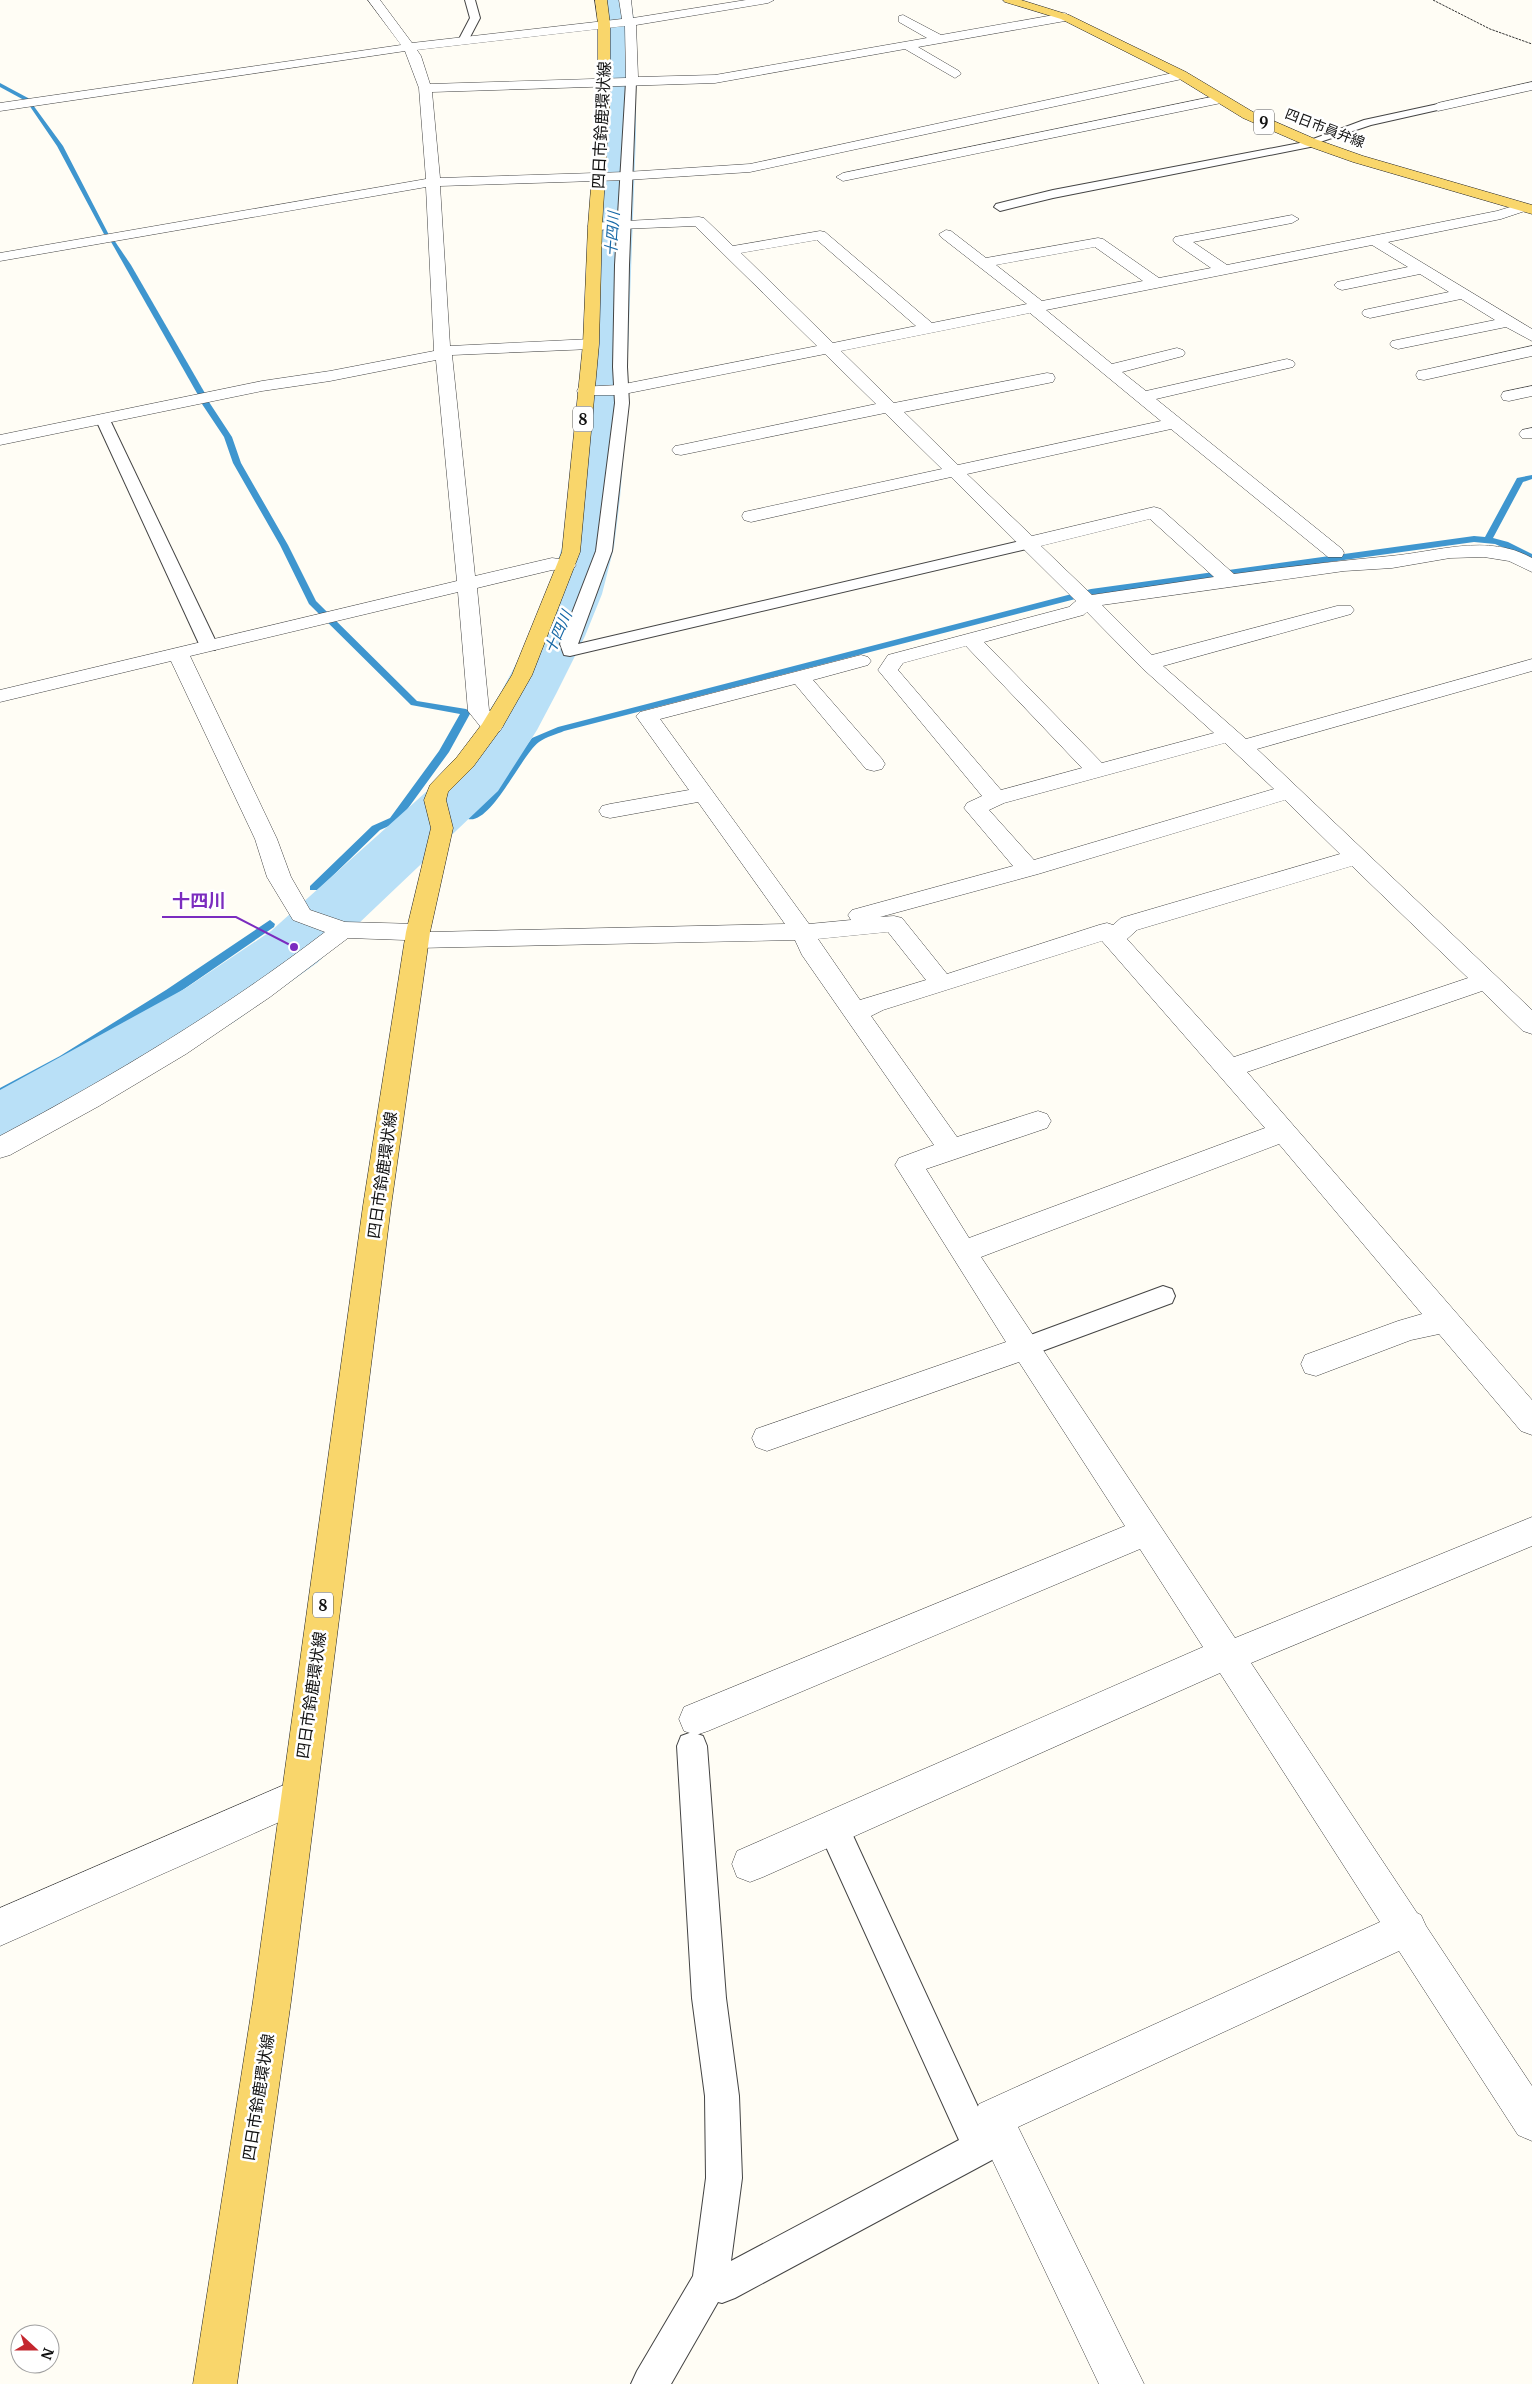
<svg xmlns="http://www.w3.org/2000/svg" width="1532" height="2384" font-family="Merriweather,'Noto Sans JP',serif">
  <rect width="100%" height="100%" fill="#fffdf5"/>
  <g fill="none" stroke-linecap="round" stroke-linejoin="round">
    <g fill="#3f96cf" fill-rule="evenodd">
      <path d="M0,83L28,98L29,99L24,100L0,87Z"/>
      <path d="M29,105H33L63,146L109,235L104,234L57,146Z"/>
      <path d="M110,240H114L131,265L206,395L205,397L198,395Z"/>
      <path d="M203,402H209L232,437L241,463L288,545L316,601L417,701L466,709L471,712L449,752L398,822L380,830L318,890H310V886L372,826L390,818L439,751L460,714L411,705L309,604L280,545L233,463L224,437L202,404Z"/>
      <path d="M1532,475V479L1523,482L1493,538L1508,542L1532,554V560L1495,544L1474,542L1091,595L564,731C557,734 546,737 539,742C522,754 491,825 468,819L467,817L480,806L532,738L558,727L1091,589L1474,536L1485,537L1517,478Z"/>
      <path d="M408,849L413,852L412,854L383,870L379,871L374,868Z"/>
      <path d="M270,920L275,924L274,927L174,996L68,1062L0,1097V1088L60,1056L166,990Z"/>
    </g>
    <path fill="#b9e0f7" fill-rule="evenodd" d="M599,0H631L636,35V134L625,436L620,498L614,547L602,594L585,636L556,694L537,730L498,791L317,963L234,1022L26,1142L0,1149V1090L186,988L271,931L455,766L500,694L531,636L548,594L562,547L570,498L577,436L600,134L604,35Z"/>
    <g stroke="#444" stroke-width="2">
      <g id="lane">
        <path d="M465,0H475L480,18L469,39L464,42L459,39L470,18Z"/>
        <path d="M631,79L636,82L629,265L627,367L629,403L612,551L578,644L1029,539L1037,544L1035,547L570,656L564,655L560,644L596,551L615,403L613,367L615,265L626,82Z"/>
        <path d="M1438,104L1442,105V109L1371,125L1320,142L1315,146L1053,198L1000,211L994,207L996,204L1053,190L1305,142L1364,120Z"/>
        <path d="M103,416L110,420L218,646L215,650H203L200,646L96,420Z"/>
        <path d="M1163,1286L1172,1289L1175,1296L1172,1303L1026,1357L1017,1354L1013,1347L1017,1340Z"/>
        <path d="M692,1732L703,1736L707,1746L726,1998L739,2096L742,2178L731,2261L959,2140L822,1838L817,1827L822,1816L833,1812L844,1816L997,2148L992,2160L735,2298L722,2303L718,2302L671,2384H631L637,2371L693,2276L706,2178L705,2096L692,1998L677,1746L681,1736Z"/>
      </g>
    </g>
    <g stroke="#444" stroke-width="1">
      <g id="street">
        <path d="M368,0H380L412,43L622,19L619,0H631L633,18L746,0H774L768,3L636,25L638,77L715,75L927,38L899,22V16L903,15L941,35L1065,13L1071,17L1065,21L918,47L959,71L961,74L955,78L905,49L715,83L432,92L440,178L626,172L750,164L1182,71L1188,75L1182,79L750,172L626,180L440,186L450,346L591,339L599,344L591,349L452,355L475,576L552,558L573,561L576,565L573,569L552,570L477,588L489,710L503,726L500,731L492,732L484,731L468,711L458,592L190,656L277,839L291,877L310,910L345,922L418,924L426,926L430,932L785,924L698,802L610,818L602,816L599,811L602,806L610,804L689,790L636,716L640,712L861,655L868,657L871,661L868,665L813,680L882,759L885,764L882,769L874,771L866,769L795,684L660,719L809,924L851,920L848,915L852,910L1013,866L964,808L967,803L982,796L878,670L888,655L1069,607L1076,601L951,477L751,522L744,520L742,516L744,512L942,469L885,413L681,455L675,454L672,450L675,446L681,445L876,404L825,354L619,395H579L577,391L579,387L619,385L817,346L695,226L595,230L590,229L588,226L590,223L699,217L704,218L733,246L820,231L825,232L932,323L1027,304L941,237L939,234L946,230L951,231L986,258L1098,238L1103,239L1159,278L1211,268L1175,243L1173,240L1175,237L1180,236L1292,215L1299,219L1292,223L1193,242L1227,265L1497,211L1520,204L1527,208L1525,211L1501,219L1388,242L1532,329V341L1506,327L1398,349L1392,347L1390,344L1392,341L1495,320L1461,299L1370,318L1364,316L1362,313L1364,310L1449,292L1420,274L1342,290L1337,288L1334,285L1337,282L1408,267L1372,245L1046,310L1112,364L1177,348L1183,350L1185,353L1183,356L1122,372L1146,391L1287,359L1293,361L1295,364L1293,367L1156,399L1342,549L1344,553L1342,557H1328L1171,429L967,474L1032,536L1154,507L1161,509L1234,574C1286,567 1338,561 1390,556C1437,552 1487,533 1532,558V572L1509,561L1484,557L1450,558L1392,568L1344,571L1102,605L1152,655L1337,606H1351L1354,610L1351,614L1163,666L1246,739L1532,659V671L1257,749L1532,1010V1034L1523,1031L1482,991L1247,1072L1532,1400V1435L1521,1431L1439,1334L1411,1340L1316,1376L1305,1373L1301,1364L1305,1355L1398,1321L1422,1314L1279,1144L981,1257L1235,1638L1532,1517V1546L1251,1663L1417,1913L1421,1915L1426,1926L1532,2086V2141L1518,2135L1399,1951L1018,2127L1144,2384H1099L979,2132L973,2118L979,2104L1380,1922L1220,1673L763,1877L750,1882L737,1877L732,1864L737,1851L1203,1647L1140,1549L708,1731L696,1735L684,1731L679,1719L684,1707L1125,1526L1019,1362L767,1451L756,1447L752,1438L756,1429L1006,1342L895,1165L899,1158L934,1145L802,955L795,940L417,948L408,946L405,940L348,938L270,997L186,1054L99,1106L10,1155L0,1158V1136C113,1076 223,1010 325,932L293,920L267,877L255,839L171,661L0,702V690L457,581L436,360L330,381L262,391L0,445V435L262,381L330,371L434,351L426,187L0,261V253L426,179L419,88L405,51L0,111V103L401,45ZM625,26L626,78L430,84L421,56L417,50ZM817,240L916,326L833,343L741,253ZM1095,247L1143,281L1042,301L996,265ZM1030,313L1161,421L958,465L904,412L1053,382L1055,378L1053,374L1047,373L894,403L841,351ZM1150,519L1214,577L1092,595L1041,546ZM1087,612L1142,668L1214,733L1102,763L984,642L1083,615ZM966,646L1082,768L1001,790L898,670L903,663ZM1225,743L1274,789L1034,860L989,810L1004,803ZM1285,800L1340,854L1121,918L1113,925L1107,923L1099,925L947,974L902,918L894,916L880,917L1038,874ZM1352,866L1468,978L1234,1057L1127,939L1137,930ZM888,932L926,980L860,1000L818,939ZM1102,941L1265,1128L969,1238L926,1169L1047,1128L1051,1121L1047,1114L1038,1111L957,1137L871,1016L883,1010Z"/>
        <path d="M1532,82V90L1438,111L1432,107L1438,103Z"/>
        <path d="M1221,95L1227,99L1226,102L843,181L836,177L843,173Z"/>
        <path d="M1532,346V356L1424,380L1418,379L1416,375L1418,371L1424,370Z"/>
        <path d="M1532,386V396L1509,401L1503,400L1501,396L1503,392Z"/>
        <path d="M1532,428V438H1522L1519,434L1522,430Z"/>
        <path d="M298,1779L311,1784L316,1796L311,1808L0,1946V1908Z"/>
      </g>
    </g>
    <g stroke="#222" stroke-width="1">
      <g id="primary">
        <path d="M595,0H607L610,24V98L602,226L599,344L580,552L532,675L503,726L473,767L448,792L446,800L453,828L430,932L391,1206L291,2001L237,2384H193L253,2001L363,1206L406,932L431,828L424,800L430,785L457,757L482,724L512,675L562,552L583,344L588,226L598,98V24Z"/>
        <path d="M1003,0H1021L1069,15L1186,72L1253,112L1315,139L1363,156L1532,205V214L1353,162L1305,145L1243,118L1178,78L1061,19L1005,2Z"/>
      </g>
    </g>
    <path stroke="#333" stroke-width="1" stroke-dasharray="2.5 1" stroke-linecap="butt" d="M1433,0L1490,29L1532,44"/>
    <use href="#lane" fill="#fff" fill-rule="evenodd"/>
    <use href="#street" fill="#fff" fill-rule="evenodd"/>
    <use href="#primary" fill="#f9d66b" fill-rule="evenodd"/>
  </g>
  <g text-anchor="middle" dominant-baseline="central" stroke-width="5" stroke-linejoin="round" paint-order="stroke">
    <g font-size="14" fill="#111" stroke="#fff">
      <text transform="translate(1325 128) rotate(21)">四日市員弁線</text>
    </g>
    <g fill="#fff" stroke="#585858" stroke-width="1">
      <rect x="1254" y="109.5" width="20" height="25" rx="4"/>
      <rect x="573" y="406.5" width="20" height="25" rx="4"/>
      <rect x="313" y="1592.5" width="20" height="25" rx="4"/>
    </g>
    <g font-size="15" font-weight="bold" fill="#111">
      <text x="1264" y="122">9</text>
      <text x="583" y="419">8</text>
      <text x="323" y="1605">8</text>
    </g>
    <g font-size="15" font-style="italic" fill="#1768a6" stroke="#fff">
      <text transform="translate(612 234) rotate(-86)">十四川</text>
      <text transform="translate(558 632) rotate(-66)">十四川</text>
    </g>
    <g font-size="16" fill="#111" stroke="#fff">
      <text transform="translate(601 125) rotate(-87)">四日市鈴鹿環状線</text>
      <text transform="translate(382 1175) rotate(-82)">四日市鈴鹿環状線</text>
      <text transform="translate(311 1695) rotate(-82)">四日市鈴鹿環状線</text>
      <text transform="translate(258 2097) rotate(-81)">四日市鈴鹿環状線</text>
    </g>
  </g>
  <path fill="none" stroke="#7b2cbf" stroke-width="2" d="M294 947L236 917H162"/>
  <circle fill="#7b2cbf" stroke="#fff" stroke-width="2" cx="294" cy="947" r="5"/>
  <g font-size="18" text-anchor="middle" font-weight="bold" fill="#7b2cbf" stroke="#fff" stroke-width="5" stroke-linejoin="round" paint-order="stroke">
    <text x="199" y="907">十四川</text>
  </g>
  <g transform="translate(35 2349) rotate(111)"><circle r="24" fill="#ffffff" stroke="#a0a0a0"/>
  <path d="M0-4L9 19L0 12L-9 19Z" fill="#c4262e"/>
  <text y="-8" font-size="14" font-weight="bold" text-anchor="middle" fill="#111111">N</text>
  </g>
</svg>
